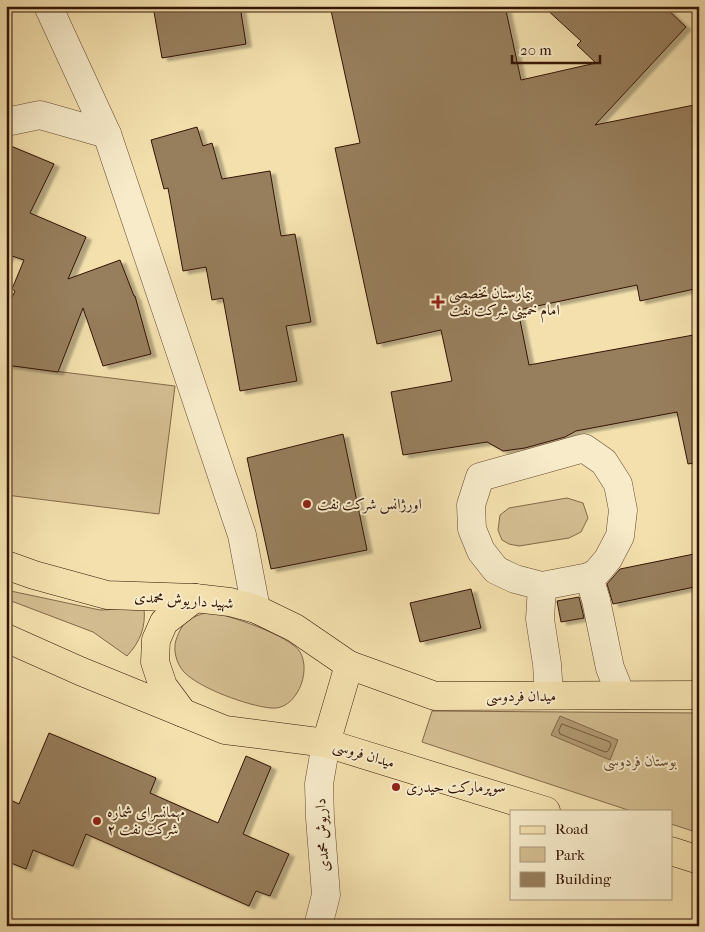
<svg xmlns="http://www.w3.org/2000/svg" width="705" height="932" font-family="'IM FELL French Canon',Amiri,serif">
  <defs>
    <filter id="shadow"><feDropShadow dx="5.5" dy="3" stdDeviation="1" flood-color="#0004"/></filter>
  </defs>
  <rect width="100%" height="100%" fill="#f3e0ad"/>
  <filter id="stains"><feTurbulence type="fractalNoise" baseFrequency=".004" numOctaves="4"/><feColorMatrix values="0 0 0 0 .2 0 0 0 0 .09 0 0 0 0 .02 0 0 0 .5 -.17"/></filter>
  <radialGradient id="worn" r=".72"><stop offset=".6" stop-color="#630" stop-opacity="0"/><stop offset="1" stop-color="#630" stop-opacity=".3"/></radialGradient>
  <g fill="#d3bd90" stroke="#84684a">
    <path d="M6,365L175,386L159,514L6,495Z"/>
    <path d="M567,498L583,503L588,518L581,532L569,538L519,546L509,544L502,540L498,530L500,515L509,508Z"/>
    <path d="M6,590L100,610L144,608C146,627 140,642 127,656L93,632L6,599Z"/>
    <path d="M208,612C227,614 291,636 300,652C312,672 296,711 271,708C248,706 199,688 184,672C176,663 173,650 176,640C183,620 189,618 208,612Z"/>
    <path d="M432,711L699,713V833L671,824V811H631L422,742Z"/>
  </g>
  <path fill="#b29b74" stroke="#806548" d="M560,716L618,740L610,760L551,735Z"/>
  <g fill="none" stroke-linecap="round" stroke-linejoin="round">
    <path stroke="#73583c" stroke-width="1" d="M562,724L610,742L611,745L608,751L605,752L560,734L559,731Z"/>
  </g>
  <g fill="#977e5c" stroke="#341405" filter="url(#shadow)">
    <path d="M153,6H240L246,44L162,58Z"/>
    <path d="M330,6H505L521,80L596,63L577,45L581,41L543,6H664L686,27L595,125L699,104V288L640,301L637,285L518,310L529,365L699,334V462L688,464L677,412L576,431L565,437L525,448L503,451L487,442L403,455L391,392L452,381L441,330L377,344L335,148L360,143Z"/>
    <path d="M197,127L203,146L212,143L222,179L270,171L281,236L295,234L311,322L286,326L297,381L240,391L223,298L212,300L206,267L183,271L168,188L164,189L151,140Z"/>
    <path d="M6,144L54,164L30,213L86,237L68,279L120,260L134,296H135L151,354L103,366L83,308L58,372L6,365V310L15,291L12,289L24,260L9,255L6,261Z"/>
    <path d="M343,434L367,550L271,569L247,458Z"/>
    <path d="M699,553V586L613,604L607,584L620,569Z"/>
    <path d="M471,589L481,628L420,642L410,603Z"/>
    <path d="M579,597L584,618L561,622L557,601Z"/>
    <path d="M49,733L156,778L150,793L218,823L246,756L271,767L243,834L289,854L270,896L256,891L249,906L86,834L73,866L33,850L26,869L6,861V798L19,804Z"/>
  </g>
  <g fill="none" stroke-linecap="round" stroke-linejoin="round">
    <g stroke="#64472f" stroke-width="29">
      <g id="minor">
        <path d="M48,6L107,134L242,535L256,609"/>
        <path d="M6,122L40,115L107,134"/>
        <path d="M584,448L604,462L618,484L623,510L620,536L608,559L597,572L589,577L542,586L515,579L496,570L481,551L472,529L471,505L480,477Z"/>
        <path d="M589,577L596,600L610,668L621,695"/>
        <path d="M542,586L540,619L547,664L549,695"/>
        <path d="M318,926L326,895L320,818L319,784L326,743"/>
      </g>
    </g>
    <g stroke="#341405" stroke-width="29">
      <g id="major">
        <path d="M6,565L34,575L107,595L195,598L230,602L256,609L295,628L349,665L435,696L699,695"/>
        <path d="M6,638L80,671L225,730L326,743L546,811"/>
        <path d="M183,713L163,686L155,662L156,640L164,622L195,598"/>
        <path d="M326,743L349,665"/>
        <path d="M671,851L699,860"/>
      </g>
    </g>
    <use href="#minor" stroke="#f7ebca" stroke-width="28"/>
    <use href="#major" stroke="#f3e0ad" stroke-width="28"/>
  </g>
  <g fill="#8f2418" stroke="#f7ebca" stroke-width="2">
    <path d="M435.5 294.5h5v5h5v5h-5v5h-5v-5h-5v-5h5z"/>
    <circle cx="307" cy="504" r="5"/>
    <circle cx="396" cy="787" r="5"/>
    <circle cx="97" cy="821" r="5"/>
  </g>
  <g text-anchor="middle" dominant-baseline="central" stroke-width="4" stroke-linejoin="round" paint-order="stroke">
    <g font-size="15" fill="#341405" stroke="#f7ebca" text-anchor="start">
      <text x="449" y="293">بیمارستان تخصصی<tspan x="449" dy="17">امام خمینی شرکت نفت</tspan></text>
      <text x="317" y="504">اورژانس شرکت نفت</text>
      <text x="406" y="787">سوپرمارکت حیدری</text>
      <text x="107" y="812">مهمانسرای شماره<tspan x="107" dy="17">۲ شرکت نفت</tspan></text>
    </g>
    <g font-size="15" fill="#341405" stroke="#f7ebca">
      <text transform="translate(184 600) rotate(4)">شهید داریوش محمدی</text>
      <text x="521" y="696">میدان فردوسی</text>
      <text transform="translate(364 754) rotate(17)">میدان فروسی</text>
      <text transform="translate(322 835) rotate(-93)">داریوش محمدی</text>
    </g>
    <g font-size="15" font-style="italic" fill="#64472f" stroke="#f7ebca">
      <text x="640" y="761">بوستان فردوسی</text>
    </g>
  </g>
  <rect width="705" height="932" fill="none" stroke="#f3e0ad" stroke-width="25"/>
  <rect x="8" y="8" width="690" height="917" fill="none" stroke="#341405" stroke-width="2.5"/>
  <rect x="12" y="12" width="680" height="907" fill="none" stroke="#341405"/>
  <rect x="510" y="810" width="162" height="90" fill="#f7ebca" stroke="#a9957b"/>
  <rect x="520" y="826" width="25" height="8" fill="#f3e0ad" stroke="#a9957b"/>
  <text x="555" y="834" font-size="15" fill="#341405">Road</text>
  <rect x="520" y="847" width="25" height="15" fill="#d3bd90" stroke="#a9957b"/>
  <text x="555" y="860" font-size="15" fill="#341405">Park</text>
  <rect x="520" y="872" width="25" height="15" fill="#977e5c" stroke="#a9957b"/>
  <text x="555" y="884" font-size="15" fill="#341405">Building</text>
  <path d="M512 55v8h88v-8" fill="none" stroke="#341405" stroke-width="2.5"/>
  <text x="520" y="55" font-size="15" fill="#341405" stroke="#f7ebca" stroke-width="4" paint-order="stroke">20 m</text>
  <rect width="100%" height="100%" filter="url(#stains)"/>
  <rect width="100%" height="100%" fill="url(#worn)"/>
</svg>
